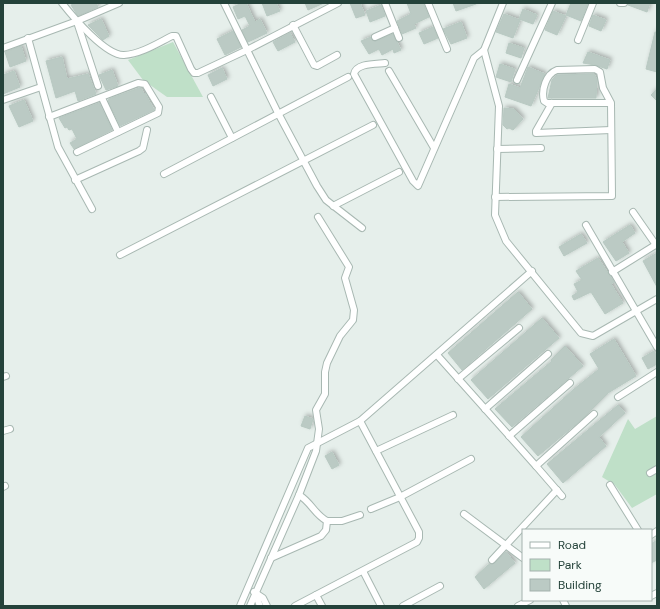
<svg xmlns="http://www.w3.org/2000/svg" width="660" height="609" font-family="'DM Sans',sans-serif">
  <defs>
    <filter id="shadow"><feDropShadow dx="2" dy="-2" stdDeviation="2" flood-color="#0004"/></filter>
  </defs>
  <rect width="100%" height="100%" fill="#e6efeb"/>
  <g fill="#bfe0c8">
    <path d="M173,42L203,97H167L143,80L128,60Z"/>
    <path d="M657,416V494L632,508L615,485L602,477L628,419L635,429Z"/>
  </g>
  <g fill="#bbcac4" stroke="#b8c9c2" filter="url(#shadow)">
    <path d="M76,3H96L98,7L78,16L71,5Z"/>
    <path d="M242,3H246L255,22L260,19L267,33L248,42L242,30L250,26L245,16L238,19L233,7Z"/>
    <path d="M262,3H276L280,11L267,16Z"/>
    <path d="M305,3H324L308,10Z"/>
    <path d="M350,3H360L365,15L356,18Z"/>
    <path d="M407,3H423L429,17L414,24L416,28L402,34L397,21L411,14Z"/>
    <path d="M453,3H476V4L456,11Z"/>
    <path d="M571,3H588L581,21L566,15Z"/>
    <path d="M628,3H650L647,12L628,5Z"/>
    <path d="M381,5L385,16L370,22L366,11Z"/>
    <path d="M523,9L537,15L533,24L519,19Z"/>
    <path d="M553,11L566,16L557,35L545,30Z"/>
    <path d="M504,14L520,20L513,38L496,32Z"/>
    <path d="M593,15L606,20L601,31L589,26Z"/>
    <path d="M101,19L109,36L103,40L88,25Z"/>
    <path d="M461,22L467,38L451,44L443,29Z"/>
    <path d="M433,27L438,38L424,44L419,33Z"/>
    <path d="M233,31L241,47L225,55L217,39Z"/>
    <path d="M655,32H657V72L646,69Z"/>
    <path d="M290,33L295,42L278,51L273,42Z"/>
    <path d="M393,34L401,50L394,53L393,49L382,55L379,49L369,54L361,41L371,37L372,40L376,41Z"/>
    <path d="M509,43L524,48L521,58L506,53Z"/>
    <path d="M21,46L26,61L10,67L5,52Z"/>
    <path d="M588,52L610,60L607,69L595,65L583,63Z"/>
    <path d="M62,57L67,79L88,74L96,94L78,101L75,91L56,98L46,61Z"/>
    <path d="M500,64L515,69L511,82L496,77Z"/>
    <path d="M528,67L545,74L531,106L505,97L509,84L520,88Z"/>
    <path d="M222,68L227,79L213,86L208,75Z"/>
    <path d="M112,70L118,86L106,90L99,75Z"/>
    <path d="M14,71L20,87L3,94V75Z"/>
    <path d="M594,74L597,79L596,98H548L552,80L557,75Z"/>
    <path d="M139,88H141L144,94L145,93L154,110L120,126L108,101L109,99Z"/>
    <path d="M657,89V101L651,95Z"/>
    <path d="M24,100L33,121L19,127L9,106Z"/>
    <path d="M99,103L112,130L74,149L70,143L77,139L72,129L69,130L67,127L65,128L59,118Z"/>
    <path d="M504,108L514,109L523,119L513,130L509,128L507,129L503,125Z"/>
    <path d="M630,225L635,233L622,242L629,253L616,261L603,242Z"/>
    <path d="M581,234L587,243L564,256L559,247Z"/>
    <path d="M657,253V287L643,261Z"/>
    <path d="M598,258L614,282L611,284L623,303L605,314L591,292L574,300L572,296L578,292L574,284L582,280L576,271Z"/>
    <path d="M518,292L532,309L462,370L448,353Z"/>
    <path d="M542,318L559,338L488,399L471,380Z"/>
    <path d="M614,339L636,376L608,393L581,420L538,456L521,437L574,389L599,369L590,354Z"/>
    <path d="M565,346L583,366L512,427L495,409L552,361L551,360Z"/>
    <path d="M654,351L657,357V364L648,369L642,358Z"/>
    <path d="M618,405L625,413L599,437L606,446L563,483L547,464Z"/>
    <path d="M305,416L313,419L310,429L301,426Z"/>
    <path d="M332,452L339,465L332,469L325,456Z"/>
    <path d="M657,540V560L651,563V544Z"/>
    <path d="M506,552L515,563L484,589L475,577L488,565L495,563Z"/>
  </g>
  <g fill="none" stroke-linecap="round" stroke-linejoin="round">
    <g stroke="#a8b8b2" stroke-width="8">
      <g id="street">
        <path d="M62,3C73,17 106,56 124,55C141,54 158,43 172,36H176L191,69L194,73H198L247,50L338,3"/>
        <path d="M224,3L278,113L317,186L326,200L362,228"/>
        <path d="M385,3L399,38"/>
        <path d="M428,3L447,49"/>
        <path d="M503,3L484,50L499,106L495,215L506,241L581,333L593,336L657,299"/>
        <path d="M620,3H624"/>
        <path d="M77,22L98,86"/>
        <path d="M293,25L314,65L317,66L337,55"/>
        <path d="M375,37L395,28"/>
        <path d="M28,38L58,147L92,209"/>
        <path d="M578,40L593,3"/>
        <path d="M3,48L77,21L119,3"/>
        <path d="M385,63C376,64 356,63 354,74L413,181L418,186L474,58L484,50"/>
        <path d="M389,71L434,148"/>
        <path d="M517,80L552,3"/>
        <path d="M211,97L232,138"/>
        <path d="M102,98L118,132"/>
        <path d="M3,100L41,87"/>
        <path d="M552,103L536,131V133L611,130"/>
        <path d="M49,117L138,83L145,84L159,107L158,113L77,152"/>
        <path d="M497,149L541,148"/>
        <path d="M164,174L348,77"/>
        <path d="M75,180L139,151L143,148L147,130"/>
        <path d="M495,197L612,196L611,103L603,88L600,72L595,69L557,70C546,74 541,90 544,101L547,103H611"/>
        <path d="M333,206L399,172"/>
        <path d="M633,212L656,245"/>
        <path d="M586,225L657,347"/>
        <path d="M120,255L373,125"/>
        <path d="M612,272L657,244"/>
        <path d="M437,355L536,466L594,414"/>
        <path d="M3,377L6,376"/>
        <path d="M458,379L519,328"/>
        <path d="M618,397L657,372"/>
        <path d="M485,409L548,354"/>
        <path d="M3,431L10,429"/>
        <path d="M509,436L570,383"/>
        <path d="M376,451L453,415"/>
        <path d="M536,466L562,496"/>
        <path d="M650,473L657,469"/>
        <path d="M610,485L638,530"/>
        <path d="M3,487L5,486"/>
        <path d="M299,495C311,502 315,515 327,521H342L360,515"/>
        <path d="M371,509L400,497L471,459"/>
        <path d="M464,514L523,558"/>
        <path d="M651,535L657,531"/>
        <path d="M271,558L321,536L326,530L327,521"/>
        <path d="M492,560L557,490"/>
        <path d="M363,571L381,606"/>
        <path d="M254,592L263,598L267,606"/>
        <path d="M316,595L322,606"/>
        <path d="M651,596L657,593"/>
        <path d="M260,597L258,601L260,606"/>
        <path d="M563,600L566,606"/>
        <path d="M240,606L308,448L360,421L532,271"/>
        <path d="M250,606L299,495L316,451L319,429L316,410L325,394V372L327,363L340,336L353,320L354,310L345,278L349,267L318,217"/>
        <path d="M295,606L417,542L419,538V532L360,421"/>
        <path d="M403,606L440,586"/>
        <path d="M518,606L530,600"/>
      </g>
    </g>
    <use href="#street" stroke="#fff" stroke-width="6"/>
  </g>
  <rect width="660" height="609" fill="none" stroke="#24423a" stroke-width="8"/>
  <rect x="522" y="529" width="130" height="72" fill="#f7fbf9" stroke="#a3b1ad"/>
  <rect x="530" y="542" width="20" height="6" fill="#ffffff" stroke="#a3b1ad"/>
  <text x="558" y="549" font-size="12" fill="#24423a">Road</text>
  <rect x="530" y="559" width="20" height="12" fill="#bfe0c8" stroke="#a3b1ad"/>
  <text x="558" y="569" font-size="12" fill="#24423a">Park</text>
  <rect x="530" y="579" width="20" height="12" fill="#bbcac4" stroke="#a3b1ad"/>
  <text x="558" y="589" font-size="12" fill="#24423a">Building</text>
</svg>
